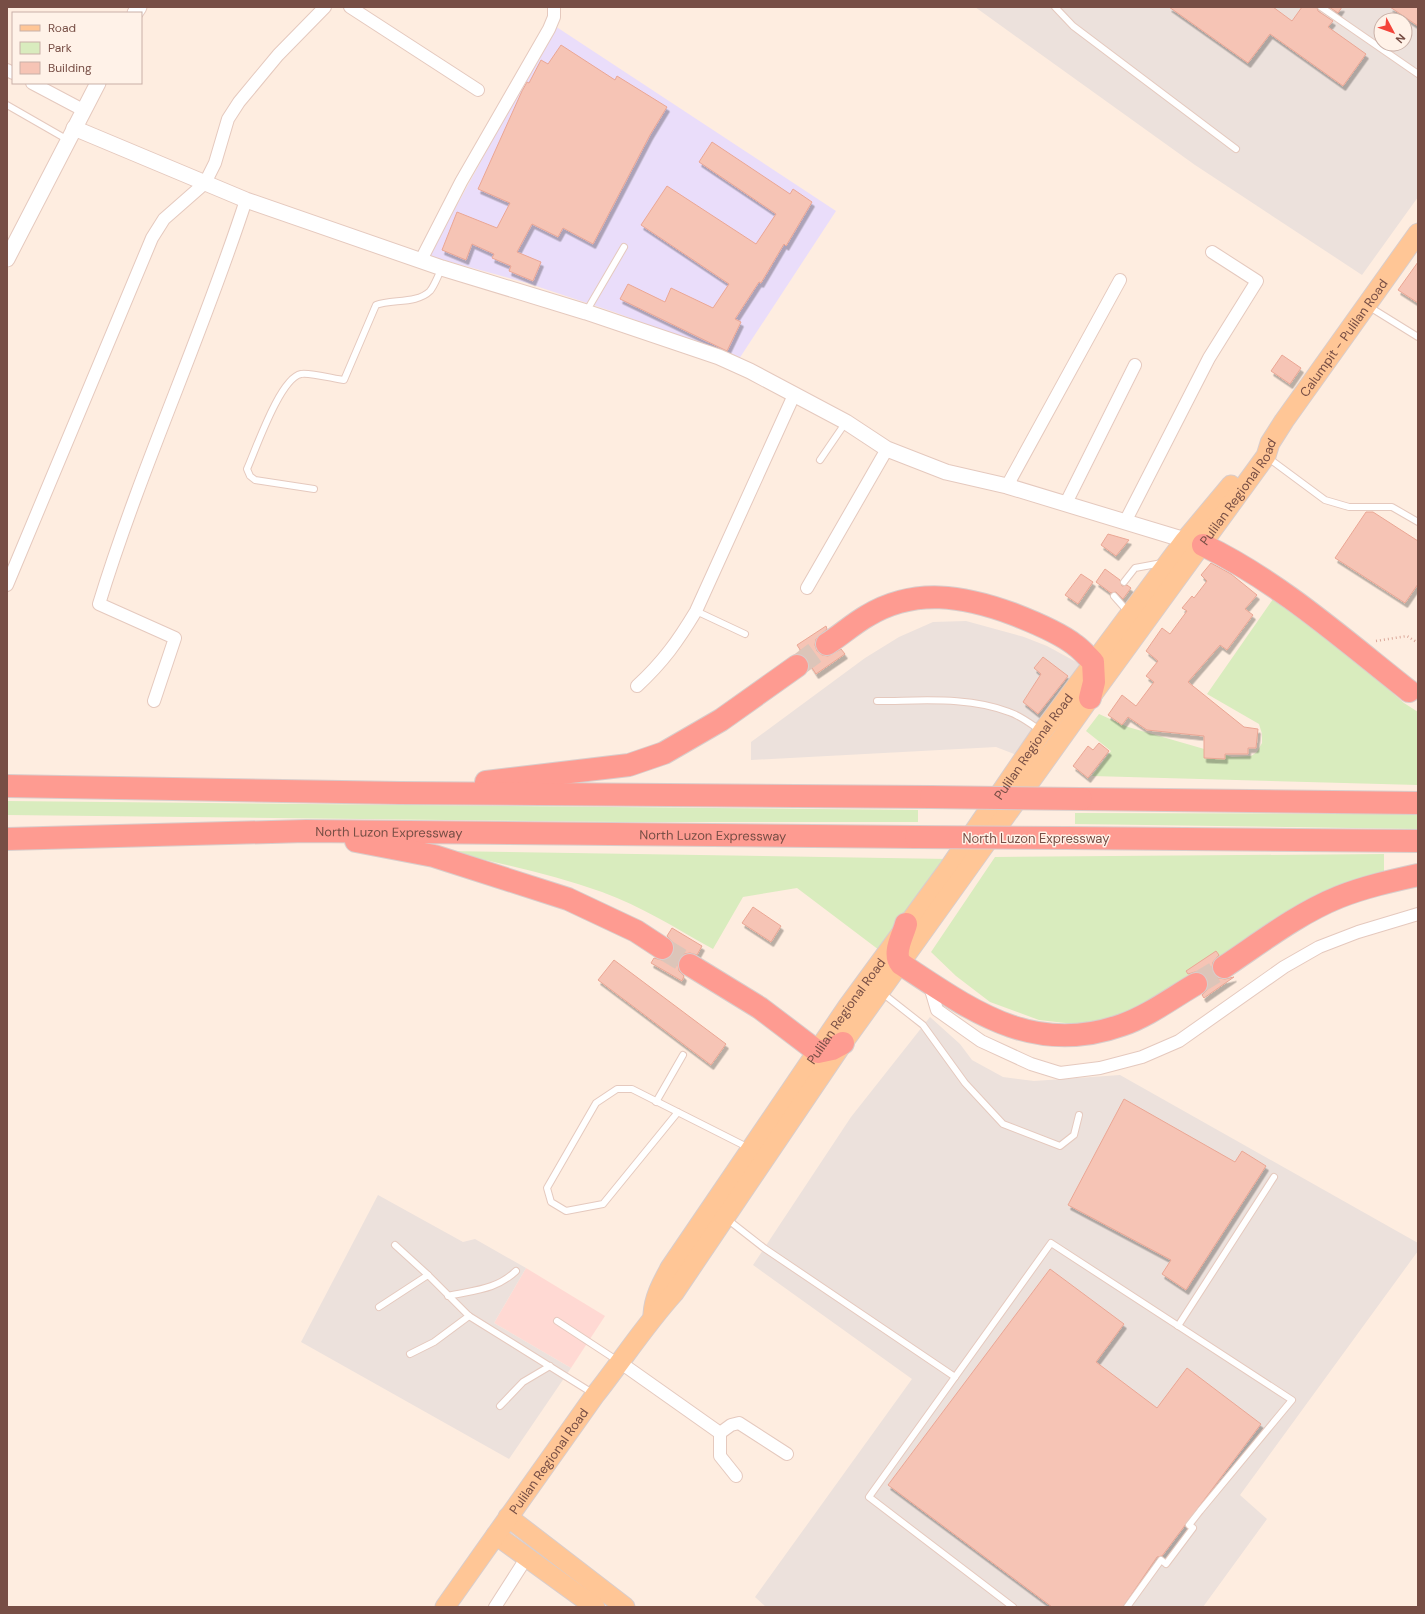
<svg xmlns="http://www.w3.org/2000/svg" width="1425" height="1614" font-family="'DM Sans',sans-serif">
  <defs>
    <filter id="shadow"><feDropShadow dx="2.5" dy="4.5" stdDeviation="0" flood-color="#0004"/></filter>
  </defs>
  <rect width="100%" height="100%" fill="#feede0"/>
  <path fill="#ffd9d3" d="M526,1268L605,1316L571,1368L494,1323Z"/>
  <g fill="#ece1dc" fill-rule="evenodd">
    <path d="M975,7H1418V197L1362,275L1195,165ZM1381,20H1405V44H1381Z"/>
    <path d="M966,621L1024,637L1047,646L1080,664L1019,756L996,747L751,760V742L865,658L899,637L933,622Z"/>
    <path d="M930,1017L960,1044L972,1060L1003,1077L1034,1081L1120,1075L1418,1243V1251L1240,1495L1267,1519L1203,1607H766L755,1597L912,1379L753,1265L851,1117Z"/>
    <path d="M378,1195L463,1242L475,1239L526,1268L494,1323L571,1368L509,1459L301,1342Z"/>
  </g>
  <path fill="#eaddfa" d="M555,26L836,211L739,359L614,312L527,283L429,256Z"/>
  <g fill="#d9ecbe">
    <path d="M1278,592L1404,703L1418,712V785L1092,776L1111,751L1086,731L1099,714L1128,727L1232,757L1251,756L1257,752L1262,743V734L1259,724L1207,694Z"/>
    <path d="M7,801L918,810V822H623L7,815Z"/>
    <path d="M1075,813L1418,814V829L1075,824Z"/>
    <path d="M446,851L949,859L883,953L797,888L743,897L713,949C677,929 641,906 602,892C551,874 498,863 446,851Z"/>
    <path d="M1384,854V873L1325,896L1160,999L1118,1017L1074,1024L1039,1020L990,1002L956,976L931,952L995,857Z"/>
  </g>
  <g fill="#f6c4b5" stroke="#eaa694" filter="url(#shadow)">
    <path d="M1169,7H1273L1292,21L1302,7H1317L1318,11L1333,21L1328,27L1366,54L1343,86L1270,34L1248,63Z"/>
    <path d="M1329,7H1342L1338,13Z"/>
    <path d="M1390,7H1418V26Z"/>
    <path d="M561,45L615,80L617,76L667,107L650,135L593,244L563,228L558,237L532,224L517,252L541,262L533,281L509,271L511,266L492,258L494,254L472,244L466,260L442,250L457,212L497,228L510,203L478,189L522,91L527,82L529,83L541,60L548,64Z"/>
    <path d="M712,142L790,194L793,189L812,202L786,246L784,244L761,283L759,282L735,319L741,322L727,351L620,299L628,284L665,302L671,288L713,308L729,284L641,225L667,186L756,244L776,214L699,162Z"/>
    <path d="M1418,262V303L1398,290Z"/>
    <path d="M1282,355L1301,368L1290,384L1271,371Z"/>
    <path d="M1366,512H1373L1418,541V584L1405,603L1335,558Z"/>
    <path d="M1108,534L1129,540L1116,556L1101,545Z"/>
    <path d="M1211,563L1231,574L1257,595L1245,609L1253,615L1227,650L1220,645L1188,682L1244,727L1258,729L1256,748H1248V754H1225V759L1204,758V736L1147,730L1128,717L1122,725L1108,715L1122,695L1136,706L1154,682L1146,676L1158,661L1146,651L1162,628L1170,634L1187,611L1182,608L1192,596L1194,598L1207,581L1201,575Z"/>
    <path d="M1105,569L1120,580L1122,586L1127,585L1131,588L1123,599L1116,592L1111,593L1096,582Z"/>
    <path d="M1081,574L1093,582L1078,604L1065,595Z"/>
    <path d="M826,626L827,629L816,639L815,645L817,651L822,655L828,656L841,649L845,654L816,674L797,645Z"/>
    <path d="M1043,657L1068,676L1038,714L1023,702L1041,674L1034,668Z"/>
    <path d="M1099,743L1109,751L1088,778L1073,766L1088,746L1093,750Z"/>
    <path d="M753,907L781,926L771,942L742,923Z"/>
    <path d="M672,928L702,946L697,955L690,953L684,954L679,959L678,964L679,971L684,976L682,981L651,963L654,958L662,960L668,959L673,954L674,949L673,943L667,936Z"/>
    <path d="M1216,951L1219,955L1213,962L1212,968L1213,974L1218,978L1225,979L1234,977L1204,998L1202,995L1207,990L1208,984L1206,977L1202,973L1195,972L1188,974L1186,971Z"/>
    <path d="M614,960L726,1044L711,1065L598,980Z"/>
    <path d="M1124,1099L1235,1162L1242,1151L1266,1166L1186,1290L1162,1274L1171,1260L1068,1205Z"/>
    <path d="M1050,1269L1124,1324L1096,1362L1157,1408L1187,1368L1261,1424L1162,1556L1157,1557L1123,1607H1052L888,1485Z"/>
  </g>
  <g fill="none" stroke-linecap="round" stroke-linejoin="round">
    <g stroke="#dcc5b9" stroke-width="22" stroke-dasharray="22 11" stroke-linecap="butt">
      <path d="M797,666L827,644"/>
      <path d="M662,948L690,965"/>
      <path d="M1196,984L1224,967"/>
    </g>
    <g stroke="#e5c9be" stroke-width="8">
      <g id="service">
        <path d="M1055,7L1073,26L1236,149"/>
        <path d="M1321,7L1418,74"/>
        <path d="M7,105L68,140"/>
        <path d="M1368,306L1418,337"/>
        <path d="M586,312L624,247"/>
        <path d="M1267,457L1325,500L1349,507H1392L1418,522"/>
        <path d="M820,460L846,422"/>
        <path d="M314,489L255,480L250,476L247,469C256,449 280,378 301,374C308,372 335,379 344,380L376,305C392,299 417,304 430,291C435,285 438,275 442,268"/>
        <path d="M1124,582L1135,568L1162,563"/>
        <path d="M1114,596L1129,613"/>
        <path d="M696,611L745,634"/>
        <path d="M877,701C921,701 968,696 1009,712C1021,716 1031,724 1041,731"/>
        <path d="M881,992L923,1025L965,1083L1003,1124L1060,1146L1074,1135L1079,1115"/>
        <path d="M656,1102L683,1055"/>
        <path d="M678,1112L603,1204L566,1211L551,1202L547,1188L596,1103L617,1089H632L749,1148"/>
        <path d="M727,1219L764,1248L955,1377"/>
        <path d="M395,1245L428,1275"/>
        <path d="M448,1296C474,1290 496,1290 516,1271"/>
        <path d="M379,1307L428,1275L469,1316L594,1394"/>
        <path d="M557,1321L618,1361"/>
        <path d="M1178,1326L1274,1177"/>
        <path d="M410,1354L434,1342L469,1316"/>
        <path d="M500,1406L523,1382L550,1366"/>
        <path d="M1013,1607L869,1497L1051,1243L1292,1400L1200,1511L1189,1525L1193,1528L1166,1564L1161,1560L1127,1607"/>
      </g>
    </g>
    <g stroke="#e5c9be" stroke-width="14">
      <g id="minor">
        <path d="M350,7L478,90"/>
        <path d="M7,70L13,73"/>
        <path d="M32,83L83,110"/>
        <path d="M421,260L461,182L549,29L554,17V7"/>
        <path d="M1007,486L1120,280"/>
        <path d="M1066,503L1135,365"/>
        <path d="M1125,522L1209,358L1257,281L1212,252"/>
        <path d="M7,585L152,238L164,219L205,183L215,163L228,119L239,102L278,55L325,7"/>
        <path d="M807,588L887,449"/>
        <path d="M637,686C663,662 678,641 696,611L794,395"/>
        <path d="M154,701L175,638L99,604C141,467 202,336 246,200"/>
        <path d="M929,983L937,1010L981,1041L1031,1064L1060,1073L1100,1068L1142,1057L1179,1041L1284,967L1319,947L1358,932L1418,914"/>
        <path d="M621,1363L720,1433V1456L736,1476"/>
        <path d="M720,1433L731,1425L739,1423L787,1454"/>
        <path d="M495,1607L527,1557"/>
      </g>
    </g>
    <g stroke="#e5c9be" stroke-width="17">
      <g id="tertiary">
        <path d="M135,13L139,7"/>
        <path d="M74,128L246,200L442,268L586,312L719,357L750,371L846,422L887,449L946,472L1007,486L1185,540"/>
        <path d="M7,259L98,83"/>
      </g>
    </g>
    <g stroke="#d9cdcb" stroke-width="21">
      <g id="primary">
        <path id="s1" d="M653,1314C654,1297 662,1283 670,1268L848,1006L949,868L1042,732L1185,540L1231,485"/>
        <path d="M508,1517L625,1607"/>
        <path d="M496,1535L595,1607"/>
        <path id="s2" d="M445,1607L595,1395C622,1361 645,1325 674,1293L843,1043L1090,698L1266,456L1270,443L1284,421L1418,233"/>
      </g>
    </g>
    <g stroke="#d9cdcb" stroke-width="24">
      <g id="motorway">
        <path d="M1203,545C1278,581 1343,639 1409,691"/>
        <path d="M827,644C841,635 853,624 867,616C915,587 964,596 1013,614C1031,621 1060,633 1075,645C1082,650 1087,656 1093,662L1094,682L1090,698"/>
        <path d="M486,782L629,765L664,753L721,720L797,666"/>
        <path d="M7,786L400,793L931,797"/>
        <path d="M1081,799L1418,803"/>
        <path d="M1066,838L1418,841"/>
        <path id="s3" d="M7,839L306,831L916,837"/>
        <path d="M356,841L434,856L568,899L636,931L662,948"/>
        <path d="M906,924C903,936 892,953 901,964C971,1010 1033,1057 1122,1025C1148,1016 1172,998 1196,984"/>
        <path d="M690,965L760,1008L818,1052L832,1049L843,1043"/>
        <path d="M1224,967C1260,943 1297,914 1339,897C1364,887 1391,881 1418,875"/>
      </g>
    </g>
    <path stroke="#daa799" stroke-width="2.5" stroke-dasharray="1 3" stroke-linecap="butt" d="M1376,641L1407,636L1418,643"/>
    <use href="#service" stroke="#fff" stroke-width="6"/>
    <use href="#minor" stroke="#fff" stroke-width="12"/>
    <use href="#tertiary" stroke="#fff" stroke-width="15"/>
    <use href="#primary" stroke="#ffc696" stroke-width="19"/>
    <use href="#motorway" stroke="#fe9b91" stroke-width="22"/>
    <g stroke="#d9cdcb" stroke-width="24" stroke-linecap="butt">
      <g id="motorway-bridge">
        <path d="M931,797L1081,799"/>
        <path d="M916,837L1066,838"/>
      </g>
    </g>
    <use href="#motorway-bridge" stroke="#fe9b91" stroke-width="22"/>
  </g>
  <g text-anchor="middle" dominant-baseline="central" stroke-width="3" stroke-linejoin="round" paint-order="stroke">
    <g font-size="13" fill="#774e45" stroke="#fff2e8">
      <text stroke="none"><textPath href="#s2" startOffset="1556">Calumpit - Pulilan Road</textPath></text>
      <text stroke="none"><textPath href="#s2" startOffset="1369">Pulilan Regional Road</textPath></text>
      <text stroke="none"><textPath href="#s1" startOffset="685">Pulilan Regional Road</textPath></text>
      <text stroke="none"><textPath href="#s3" startOffset="382">North Luzon Expressway</textPath></text>
      <text stroke="none"><textPath href="#s3" startOffset="706">North Luzon Expressway</textPath></text>
      <text x="1036" y="838">North Luzon Expressway</text>
      <text stroke="none"><textPath href="#s1" startOffset="361">Pulilan Regional Road</textPath></text>
      <text stroke="none"><textPath href="#s2" startOffset="179">Pulilan Regional Road</textPath></text>
    </g>
  </g>
  <rect width="1425" height="1614" fill="none" stroke="#774e45" stroke-width="16"/>
  <rect x="12" y="12" width="130" height="72" fill="#fff2e8" stroke="#c9b0a7"/>
  <rect x="20" y="25" width="20" height="6" fill="#ffc696" stroke="#c9b0a7"/>
  <text x="48" y="32" font-size="12" fill="#774e45">Road</text>
  <rect x="20" y="42" width="20" height="12" fill="#d9ecbe" stroke="#c9b0a7"/>
  <text x="48" y="52" font-size="12" fill="#774e45">Park</text>
  <rect x="20" y="62" width="20" height="12" fill="#f6c4b5" stroke="#c9b0a7"/>
  <text x="48" y="72" font-size="12" fill="#774e45">Building</text>
  <g transform="translate(1393 32) rotate(131)"><circle r="19" fill="#fff2e8" stroke="#c9b0a7"/>
  <path d="M0-3L7 15L0 10L-7 15Z" fill="#f3443a"/>
  <text y="-6" font-size="11" font-weight="bold" text-anchor="middle" fill="#774e45">N</text>
  </g>
</svg>
